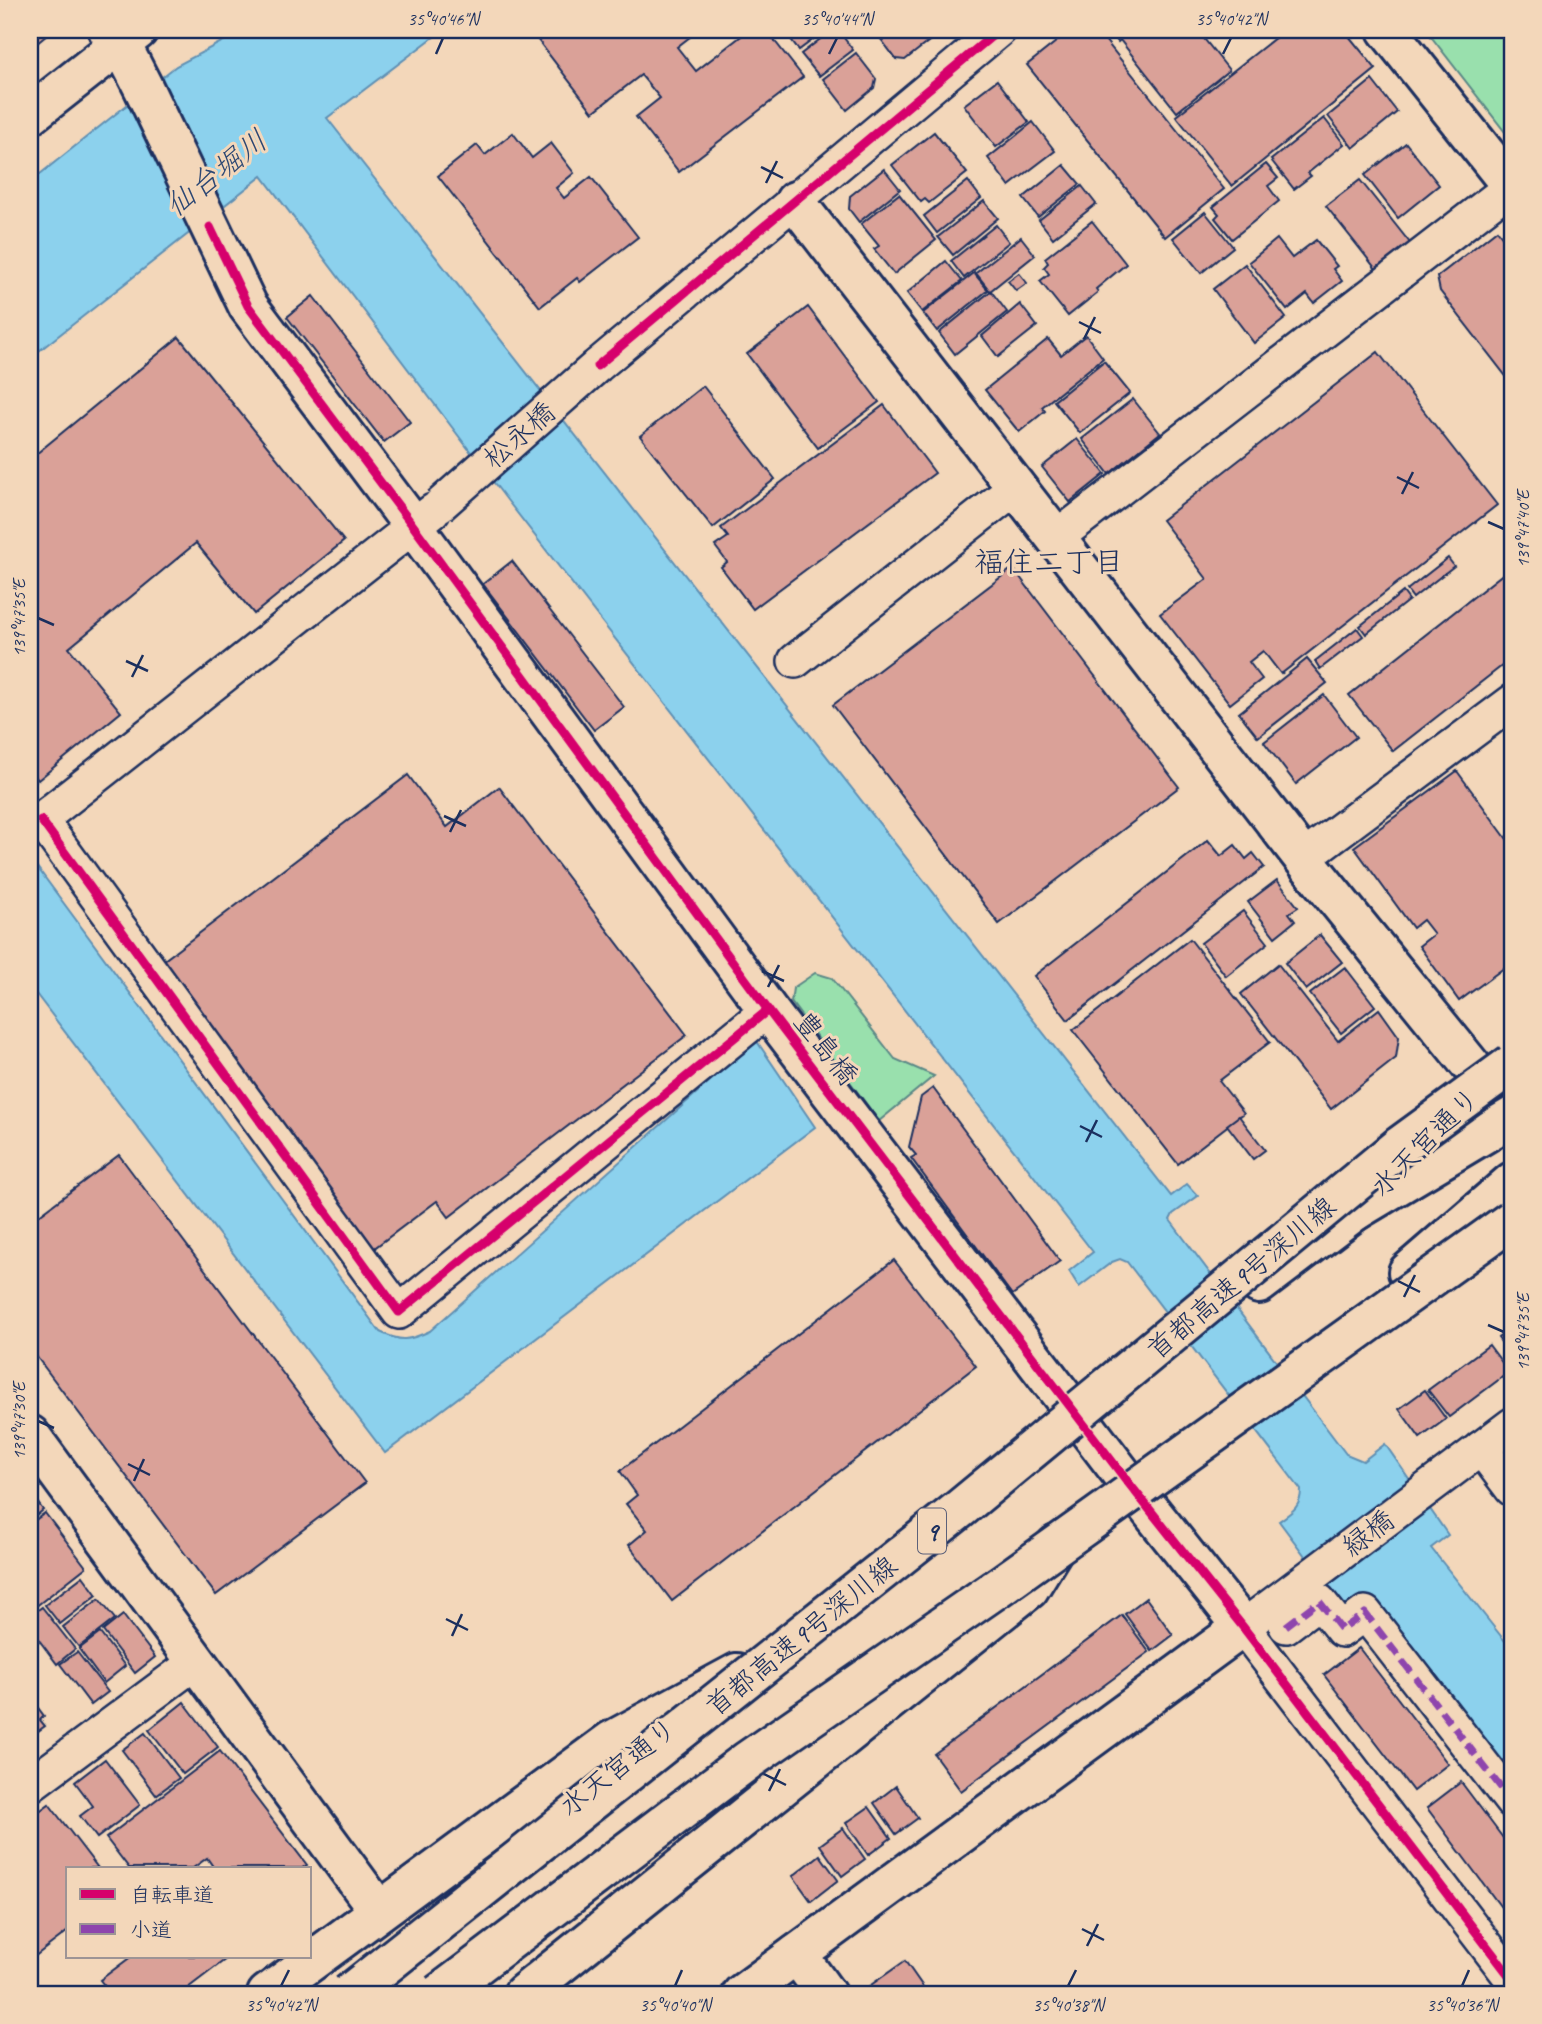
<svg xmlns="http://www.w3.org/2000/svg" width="1542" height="2024" font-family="Caveat,'Klee One',sans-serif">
  <rect width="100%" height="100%" fill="#f3d7ba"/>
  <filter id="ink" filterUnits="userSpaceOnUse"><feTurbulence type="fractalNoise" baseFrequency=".0143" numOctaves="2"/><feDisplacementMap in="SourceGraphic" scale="14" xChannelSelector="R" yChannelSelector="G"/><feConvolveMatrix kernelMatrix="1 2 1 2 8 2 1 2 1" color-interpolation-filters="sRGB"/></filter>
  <g filter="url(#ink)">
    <g fill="#99e0ad" stroke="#5a8886" stroke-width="2">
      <path d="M1426,30H1512V141Z"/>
      <path d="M815,973L832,978L895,1059L934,1076L879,1121L791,1002L793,988Z"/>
    </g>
    <g fill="#8cd1ed" stroke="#5f90b4" stroke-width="2">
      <path d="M244,30H443L327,118L1171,1196L1187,1184L1198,1196L1173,1214L1170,1220L1346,1454L1363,1461L1385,1444L1448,1535L1431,1548L1512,1650V1789L1348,1614L1279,1521C1292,1512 1301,1507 1301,1490L1127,1262L1120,1259L1112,1262L1079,1287L1069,1271L1093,1252L507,500L262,176L30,358V182L176,66Z"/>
      <path d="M37,867L380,1332C401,1342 408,1341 430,1331L756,1040L815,1127L385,1453L30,986V873Z"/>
    </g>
    <g fill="#daa198" stroke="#1b2f5e" stroke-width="2">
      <path d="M30,30H44L47,35L30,49Z"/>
      <path d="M533,30H699L677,47L696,71L749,30H766L803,77L679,172L636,117L660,98L641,75L593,112L531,31Z"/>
      <path d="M784,30H826L799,50Z"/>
      <path d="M832,30H838L853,50L819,76L801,54Z"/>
      <path d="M874,30H927L933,38L905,60L896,59Z"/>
      <path d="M1071,30H1097L1224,189L1165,237L1027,65Z"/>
      <path d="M1108,30H1197L1229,70L1177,112L1120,40L1118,42Z"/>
      <path d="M1285,30H1344L1376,69L1232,186L1176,116Z"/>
      <path d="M856,53L876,79L874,88L847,110L823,79Z"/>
      <path d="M997,80L1029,122L996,147L964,105Z"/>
      <path d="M1372,80L1397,112L1353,148L1328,116Z"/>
      <path d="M1324,118L1344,144L1308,173L1311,176L1294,189L1271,160Z"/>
      <path d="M1033,122L1055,151L1009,186L988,158Z"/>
      <path d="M934,132L967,173L929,203L925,199L921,202L892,165Z"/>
      <path d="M513,133L532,158L551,143L574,173L556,188L564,198L591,177L638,237L580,282L577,278L540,307L438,176L477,145L485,155Z"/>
      <path d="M1406,143L1439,185L1398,218L1365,175Z"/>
      <path d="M1266,164L1278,178L1268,186L1279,201L1232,239L1215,218L1219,214L1213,207Z"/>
      <path d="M1064,165L1080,184L1038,217L1023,198Z"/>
      <path d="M884,169L900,189L859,222L849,209L850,196Z"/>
      <path d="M1360,180L1410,243L1376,269L1326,206Z"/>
      <path d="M968,181L981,198L937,233L924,216Z"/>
      <path d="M1082,186L1096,204L1053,238L1039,220Z"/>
      <path d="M899,194L936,240L894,274L874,249L879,246L861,224Z"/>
      <path d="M984,201L998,218L953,255L938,237Z"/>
      <path d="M1205,212L1233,247L1201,273L1173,238Z"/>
      <path d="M1092,221L1126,264L1096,289L1098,292L1068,316L1040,281L1049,274L1044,267L1048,263L1045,258Z"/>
      <path d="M996,225L1009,242L964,278L951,261Z"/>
      <path d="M1497,230L1512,250V384L1440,291L1437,277Z"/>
      <path d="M1021,237L1035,255L990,291L976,273Z"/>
      <path d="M1277,239L1292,258L1316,240L1337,266L1333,269L1342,281L1314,303L1307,294L1287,310L1249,262Z"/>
      <path d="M946,261L962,281L922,312L907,293Z"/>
      <path d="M1245,264L1286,318L1254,343L1213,289Z"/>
      <path d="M974,273L988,290L937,331L923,313Z"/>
      <path d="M1019,273L1027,283L1016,291L1008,281Z"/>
      <path d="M991,291L1007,312L955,354L939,333Z"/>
      <path d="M313,296L410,422L384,442L287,317Z"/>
      <path d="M1020,304L1037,326L998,357L982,336Z"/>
      <path d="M808,307L879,402L818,448L747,354Z"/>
      <path d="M1086,335L1103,358L1042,407L1045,411L1019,432L985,390L1048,339L1061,355Z"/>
      <path d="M179,337L344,541L254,614L196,543L69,648L121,712L38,780L30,769V459Z"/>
      <path d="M1378,352L1497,505L1281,674L1263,651L1249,662L1262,679L1230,704L1160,614L1207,579L1162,520Z"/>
      <path d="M1104,361L1130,393L1080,433L1054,401Z"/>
      <path d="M703,386L775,479L713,528L640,436Z"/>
      <path d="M1133,399L1160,433L1109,474L1082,439Z"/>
      <path d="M884,405L935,473L753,609L721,567L727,562L715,546L728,537L721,528Z"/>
      <path d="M1077,439L1105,474L1070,502L1042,467Z"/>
      <path d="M1448,558L1454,566L1413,598L1407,590Z"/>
      <path d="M512,561L624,707L594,730L483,584Z"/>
      <path d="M1013,568L1179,787L999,924L833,705Z"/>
      <path d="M1504,573L1512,583V658L1393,751L1349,695Z"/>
      <path d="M1403,592L1409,600L1366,634L1360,626Z"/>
      <path d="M1357,628L1363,636L1320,669L1315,661Z"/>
      <path d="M1307,659L1327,683L1258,737L1239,713Z"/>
      <path d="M1324,695L1356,737L1296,784L1264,742Z"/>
      <path d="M1457,771L1512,846V962L1459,1001L1419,946L1434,934L1423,920L1413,928L1354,847Z"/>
      <path d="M408,775L447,827L499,787L687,1035L449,1217L437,1201L373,1249L159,964Z"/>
      <path d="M1208,840L1221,856L1235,845L1246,859L1253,853L1264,867L1068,1020L1034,976Z"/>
      <path d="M1277,880L1298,907L1289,913L1295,921L1275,937L1248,902Z"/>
      <path d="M1243,911L1268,943L1226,976L1201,943Z"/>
      <path d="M1320,935L1342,962L1306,990L1285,963Z"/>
      <path d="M1190,939L1270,1042L1219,1081L1244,1113L1178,1164L1073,1030Z"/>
      <path d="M1278,964L1338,1041L1379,1009L1399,1037L1396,1058L1331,1109L1241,994Z"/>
      <path d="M1345,967L1375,1006L1341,1033L1310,994Z"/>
      <path d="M933,1088L1060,1261L1012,1295L911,1158L916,1155L909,1147L921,1097Z"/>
      <path d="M1239,1116L1265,1150L1253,1159L1227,1125Z"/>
      <path d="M119,1155L365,1483L216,1595L30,1348V1222Z"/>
      <path d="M894,1260L976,1366L672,1601L629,1545L647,1530L626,1504L637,1495L620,1471Z"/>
      <path d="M1512,1327V1357L1498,1338Z"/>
      <path d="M1489,1345L1509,1372L1449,1417L1428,1390Z"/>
      <path d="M1425,1390L1446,1419L1420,1438L1399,1409Z"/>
      <path d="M30,1492L43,1510L30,1521Z"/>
      <path d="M45,1513L86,1567L30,1611V1524Z"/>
      <path d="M83,1576L97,1595L60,1624L45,1605Z"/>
      <path d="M1146,1598L1173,1635L1152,1651L1125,1614Z"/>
      <path d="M99,1599L115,1619L79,1647L63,1627Z"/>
      <path d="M42,1607L75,1649L57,1664L30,1628V1616Z"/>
      <path d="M123,1615L155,1657L135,1673L103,1631Z"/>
      <path d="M1122,1615L1149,1652L961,1791L934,1754Z"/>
      <path d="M100,1633L125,1666L104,1683L79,1649Z"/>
      <path d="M1359,1648L1448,1764L1413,1791L1324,1675Z"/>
      <path d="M77,1652L108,1692L91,1705L60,1664Z"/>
      <path d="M30,1697L44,1716L40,1720L45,1726L30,1737Z"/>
      <path d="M184,1702L218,1747L183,1774L149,1730Z"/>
      <path d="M145,1733L179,1778L156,1795L122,1750Z"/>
      <path d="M220,1751L307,1865L302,1868H214L207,1858L193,1868H129L106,1838Z"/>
      <path d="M105,1759L140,1805L97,1838L80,1816L93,1806L75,1782Z"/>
      <path d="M1461,1782L1512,1850V1922L1427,1808Z"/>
      <path d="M896,1786L918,1818L896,1834L874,1803Z"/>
      <path d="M49,1804L98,1868H68V1931L30,1960V1818Z"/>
      <path d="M869,1807L891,1838L868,1855L846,1823Z"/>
      <path d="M843,1828L865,1859L842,1876L820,1845Z"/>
      <path d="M820,1855L838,1880L811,1901L793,1876Z"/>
      <path d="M132,1956H230L180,1994H111L100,1980Z"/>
      <path d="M905,1961L928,1994H872L868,1987Z"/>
    </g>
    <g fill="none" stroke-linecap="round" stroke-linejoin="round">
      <g stroke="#1b2f5e" stroke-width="38">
        <g id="street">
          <path d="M597,366L999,30"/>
          <path d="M1056,538L1512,186"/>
          <path d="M795,661L1015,488"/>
          <path d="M41,820L399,1312L768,1010"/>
          <path d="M30,828L433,511"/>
          <path d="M1303,858L1512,702"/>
          <path d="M1512,1425L1243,1627L1512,1979"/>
          <path d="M1481,1448L1512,1489"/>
          <path d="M1286,1626L1319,1601L1342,1630L1365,1613L1512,1802"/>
          <path d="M30,1785L197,1661"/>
        </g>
      </g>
      <g stroke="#1b2f5e" stroke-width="44">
        <g id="secondary">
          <path d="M108,30L121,44L143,87L248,306L414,527L768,1010L1127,1481L1243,1627L742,1994"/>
          <path d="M1387,30L1512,187"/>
          <path d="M30,115L138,30"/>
          <path d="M795,201L1303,858L1485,1083"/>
          <path d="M1259,1284L1355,1211L1379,1188"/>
          <path d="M30,1435L379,1911"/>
          <path d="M797,1954L826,1994"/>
          <path d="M267,1994L611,1741L737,1673"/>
          <path d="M523,1994L1029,1589L1056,1545"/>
        </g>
      </g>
      <g stroke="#1b2f5e" stroke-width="44">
        <g id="highway">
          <path d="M1355,1211L1512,1117"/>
          <path d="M1408,1272L1512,1182"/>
        </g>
      </g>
      <use href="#street" stroke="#f3d7ba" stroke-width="33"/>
      <use href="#secondary" stroke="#f3d7ba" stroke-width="38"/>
      <use href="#highway" stroke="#f3d7ba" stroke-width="38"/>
      <g stroke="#1b2f5e" stroke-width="38" stroke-linecap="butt">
        <path id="street-bridge" d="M440,505L597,366"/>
      </g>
      <g stroke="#1b2f5e" stroke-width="44" stroke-linecap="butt">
        <g id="highway-bridge">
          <path d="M349,1994L961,1508L1401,1145L1512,1064"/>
          <path d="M439,1994L747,1761L1003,1584L1512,1220"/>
        </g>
      </g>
      <use href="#street-bridge" stroke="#f3d7ba" stroke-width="33"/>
      <use href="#highway-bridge" stroke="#f3d7ba" stroke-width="38"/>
      <path stroke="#8e44ad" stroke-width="7" stroke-dasharray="14 7" stroke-linecap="butt" d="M1286,1626L1319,1601L1342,1630L1365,1613L1512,1802"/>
      <g stroke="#f3d7ba" stroke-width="13">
        <g id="cycleway">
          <path d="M210,227L248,306L414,527L768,1010L1127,1481L1243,1627L1512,1979"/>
          <path d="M597,366L999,30"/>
          <path d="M41,820L399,1312L768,1010"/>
        </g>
      </g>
      <use href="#cycleway" stroke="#d6006c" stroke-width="9"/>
    </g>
  </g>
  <path fill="none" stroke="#1b2f5e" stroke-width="2.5" d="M436,54L443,38M829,54L837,38M1223,54L1231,38M761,167L783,178M766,183L777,161M1079,322L1101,333M1084,339L1095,317M1397,477L1419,488M1402,494L1413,472M1488,522L1504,529M38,618L54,625M126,661L148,671M132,677L143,655M444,816L466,826M450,832L461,810M762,971L784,981M768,987L779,965M1080,1126L1102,1137M1086,1142L1097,1120M1398,1281L1420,1292M1404,1297L1415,1275M1488,1325L1504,1332M38,1421L54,1428M128,1464L150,1475M134,1481L144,1459M446,1619L468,1630M452,1636L462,1614M764,1774L786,1785M769,1791L780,1769M1082,1929L1104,1940M1087,1946L1098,1924M281,1986L289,1970M675,1986L682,1970M1068,1986L1076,1970M1462,1986L1469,1970"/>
  <g text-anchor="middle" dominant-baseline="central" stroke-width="6" stroke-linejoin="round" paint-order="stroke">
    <rect fill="#f3d7ba" stroke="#5c617a" stroke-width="2" x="918" y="1508.5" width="28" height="45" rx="5"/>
    <g font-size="26" font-weight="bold" fill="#1b2f5e">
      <text x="932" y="1531">9</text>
    </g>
    <g font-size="28" fill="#1b2f5e" stroke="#f3d7ba">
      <text transform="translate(519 435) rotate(-41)">松永橋</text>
      <text transform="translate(826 1048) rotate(52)">豊島橋</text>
      <text transform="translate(1425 1142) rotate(-45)">水天宮通り</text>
      <text transform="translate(1241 1278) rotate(-40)">首都高速9号深川線</text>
      <text transform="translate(1368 1533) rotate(-37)">緑橋</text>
      <text transform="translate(801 1636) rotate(-39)">首都高速9号深川線</text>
      <text transform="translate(618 1767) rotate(-38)">水天宮通り</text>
    </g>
    <g font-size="30" font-style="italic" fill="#2c4773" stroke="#f3d7ba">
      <text transform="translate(216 173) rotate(-38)">仙台堀川</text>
    </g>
    <g font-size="30" fill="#1b2f5e" stroke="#f3d7ba">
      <text x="1049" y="562">福住二丁目</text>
    </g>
  </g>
  <rect width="1542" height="2024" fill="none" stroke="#f3d7ba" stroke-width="77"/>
  <rect x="66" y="1867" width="245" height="91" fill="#f3d7ba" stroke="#9d9495" stroke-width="2"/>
  <rect x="80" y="1889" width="35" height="10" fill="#d6006c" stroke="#9d9495" stroke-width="2"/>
  <text x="130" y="1902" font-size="21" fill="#1b2f5e">自転車道</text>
  <rect x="80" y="1924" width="35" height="10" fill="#8e44ad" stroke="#9d9495" stroke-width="2"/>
  <text x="130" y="1937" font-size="21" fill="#1b2f5e">小道</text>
  <rect x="38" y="38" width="1466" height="1948" fill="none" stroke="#1b2f5e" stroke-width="2.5"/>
  <g font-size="18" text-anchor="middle" fill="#1b2f5e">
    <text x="443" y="25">35°40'46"N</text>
    <text x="837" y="25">35°40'44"N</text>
    <text x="1231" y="25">35°40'42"N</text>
    <text transform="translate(1523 529) rotate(-90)" y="6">139°47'40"E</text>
    <text transform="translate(19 618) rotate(-90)" y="6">139°47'35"E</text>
    <text transform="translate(1523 1332) rotate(-90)" y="6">139°47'35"E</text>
    <text transform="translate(19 1421) rotate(-90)" y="6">139°47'30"E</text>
    <text x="281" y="2011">35°40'42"N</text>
    <text x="675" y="2011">35°40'40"N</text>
    <text x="1068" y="2011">35°40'38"N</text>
    <text x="1462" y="2011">35°40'36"N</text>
  </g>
</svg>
